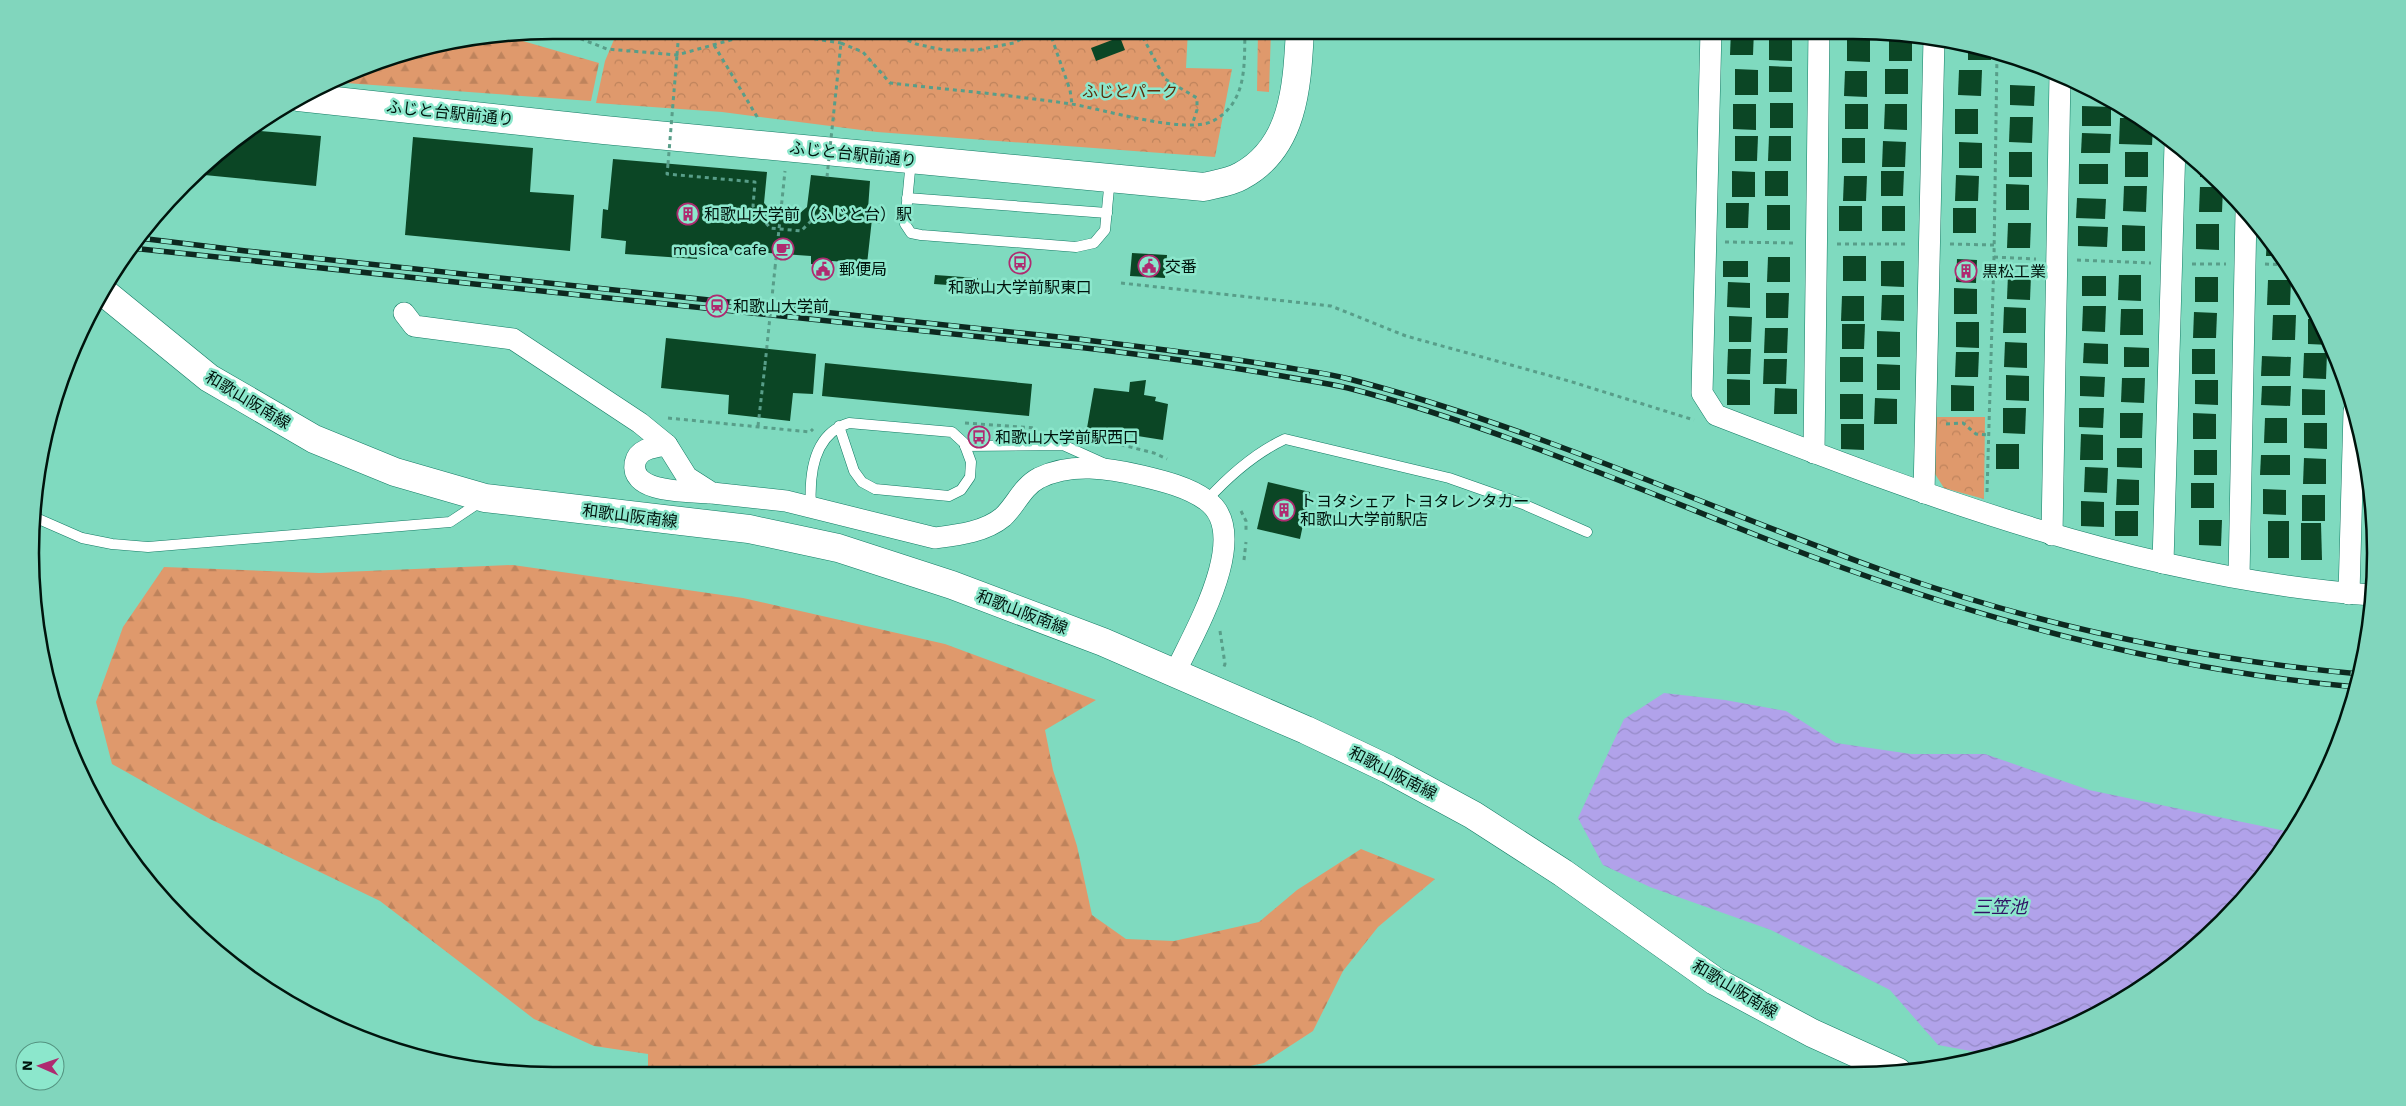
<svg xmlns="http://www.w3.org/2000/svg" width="2406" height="1106" font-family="'Work Sans','Noto Sans JP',sans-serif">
  <defs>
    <pattern id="forest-firs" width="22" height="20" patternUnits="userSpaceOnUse" patternTransform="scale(1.25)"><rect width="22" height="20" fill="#df996c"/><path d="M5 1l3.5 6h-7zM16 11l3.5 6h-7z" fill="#be835c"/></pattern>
    <pattern id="park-crowns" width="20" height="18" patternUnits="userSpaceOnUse" patternTransform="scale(1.25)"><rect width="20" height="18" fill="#df996c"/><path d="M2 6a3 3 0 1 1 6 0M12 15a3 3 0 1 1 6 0" fill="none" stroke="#be835c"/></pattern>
    <pattern id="water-waves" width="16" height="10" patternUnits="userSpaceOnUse" patternTransform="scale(1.25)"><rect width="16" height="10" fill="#b1a2ea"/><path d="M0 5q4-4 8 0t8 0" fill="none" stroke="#968bc8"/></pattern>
  </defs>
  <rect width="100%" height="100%" fill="#7fdabf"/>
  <g fill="url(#forest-firs)">
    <path d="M502,35L599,63L591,101L332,82L385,58L451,40Z"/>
    <path d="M513,565L743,598L945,644L1096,700L1045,730L1053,770L1077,846L1092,915L1126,939L1174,941L1259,922L1297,890L1361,849L1435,879L1378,927L1343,971L1313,1031L1264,1063L1237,1069L1232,1074L648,1076V1054L594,1046L534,1019L380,901L210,819L112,764L96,702L123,627L164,567L319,573Z"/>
  </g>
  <g fill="url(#park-crowns)">
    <path d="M618,30H1188L1186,68L1232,69L1215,157L877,132L722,112L596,103L605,61Z"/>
    <path d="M1258,30H1271L1269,92L1257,91Z"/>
    <path d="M1936,417H1985L1984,499L1944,488L1935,474Z"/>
  </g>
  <path fill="url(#water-waves)" d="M1664,693L1725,700L1786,711L1836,743L1911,754H1985L2089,790L2290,832L2268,871L2172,968L2053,1036L1987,1054L1938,1045L1890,990L1771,930L1650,887L1603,865L1578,818L1624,719Z"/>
  <g fill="#0b4625">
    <path d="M1731,30H1754L1753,55H1730Z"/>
    <path d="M1769,35L1792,36V61L1769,60Z"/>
    <path d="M1889,35L1912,36V61H1889Z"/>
    <path d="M1847,36L1870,37V62L1847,61Z"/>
    <path d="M1120,37L1125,50L1096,61L1091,48Z"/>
    <path d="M1968,44L1991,51V60H1968Z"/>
    <path d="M2006,55L2028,62V63L2006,62Z"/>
    <path d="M1769,66L1792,67V92H1769Z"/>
    <path d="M1735,69L1758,70V95H1735Z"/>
    <rect x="1885" y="69" width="23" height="25"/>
    <path d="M1959,70H1982L1981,96L1958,95Z"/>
    <path d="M1845,71H1867V97L1844,96Z"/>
    <path d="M2077,82L2089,89L2094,92L2077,91Z"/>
    <path d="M2010,85L2035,86L2034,106L2010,105Z"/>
    <rect x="1770" y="103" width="23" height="25"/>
    <path d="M1733,104H1756V130L1733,129Z"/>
    <rect x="1845" y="104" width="23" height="25"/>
    <path d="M1885,104H1907V130L1884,129Z"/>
    <path d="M2082,106L2111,107V126H2082Z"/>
    <rect x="1955" y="109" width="23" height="25"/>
    <path d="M2010,117H2033L2032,143L2009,142Z"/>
    <path d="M2120,118H2144L2153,126L2152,145L2119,144Z"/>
    <path d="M249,130L321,136L316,186L194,174L208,160Z"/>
    <path d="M2082,133L2111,134L2110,153H2081Z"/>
    <path d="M1735,136H1758L1757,161H1735Z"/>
    <path d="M1769,136H1791V161H1768Z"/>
    <path d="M413,137L533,148L530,192L574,195L570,251L405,235Z"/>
    <rect x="1842" y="138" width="23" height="25"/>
    <path d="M1883,141L1906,142L1905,167H1882Z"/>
    <path d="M1959,142L1982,143V168H1959Z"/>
    <rect x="2009" y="152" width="23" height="25"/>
    <rect x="2125" y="152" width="23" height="25"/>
    <path d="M613,159L767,172L764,203L777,218L793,219L807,207L811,175L870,181L868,209L873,210L867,264L832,261V265L811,264V256L697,248V259L625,254L626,241L601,238L603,209L608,210Z"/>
    <rect x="2079" y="164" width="29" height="20"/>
    <path d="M2200,165L2216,177H2200Z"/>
    <path d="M1732,171L1755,172V197H1732Z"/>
    <rect x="1765" y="171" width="23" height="25"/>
    <path d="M1881,171H1904L1903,196H1881Z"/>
    <path d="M1956,175L1979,176L1978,201H1955Z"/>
    <path d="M1844,176H1867L1866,201H1843Z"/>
    <path d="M2006,184L2029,185V210H2006Z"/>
    <path d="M2124,186H2147L2146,212L2123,211Z"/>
    <path d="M2200,187H2223L2222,212H2199Z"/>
    <path d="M2077,198L2106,199L2105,219L2076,218Z"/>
    <path d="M1726,203H1749L1748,228H1726Z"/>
    <rect x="1767" y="205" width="23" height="25"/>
    <rect x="1839" y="206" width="23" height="25"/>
    <rect x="1882" y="206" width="23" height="25"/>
    <rect x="1953" y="208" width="23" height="25"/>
    <path d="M2008,223H2031L2030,248H2007Z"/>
    <path d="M2196,224H2219V250L2196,249Z"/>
    <path d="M2122,225L2145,226V251H2122Z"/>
    <path d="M2078,226L2108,227L2107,247L2078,246Z"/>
    <path d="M2267,236L2280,253L2283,256H2266Z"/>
    <path d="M1132,253L1167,255L1165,278L1130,276Z"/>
    <rect x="1843" y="256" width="23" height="25"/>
    <path d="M1768,257H1790V282H1767Z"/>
    <path d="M1957,259L1977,260L1976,283L1956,282Z"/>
    <rect x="1723" y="261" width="25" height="16"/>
    <path d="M1881,261H1904V287L1881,286Z"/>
    <path d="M2008,274L2031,275L2030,300L2007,299Z"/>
    <path d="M935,275L978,278L977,287L934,284Z"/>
    <path d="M2119,275H2141V301L2118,300Z"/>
    <rect x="2082" y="276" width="24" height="20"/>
    <rect x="2195" y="277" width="23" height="25"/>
    <path d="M2268,280H2291L2290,305H2267Z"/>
    <path d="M1728,282L1750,283V308L1727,307Z"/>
    <path d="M1954,288L1977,289V314H1954Z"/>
    <path d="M1766,293H1789L1788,318H1766Z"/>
    <path d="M1882,295H1904V321L1881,320Z"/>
    <path d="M1842,296H1864V321H1841Z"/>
    <path d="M2306,296L2312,307H2306Z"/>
    <path d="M2083,306H2106L2105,332L2082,331Z"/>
    <path d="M2004,307L2026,308V333H2003Z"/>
    <path d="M2121,309H2143V335H2120Z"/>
    <path d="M2194,312L2217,313L2216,338H2193Z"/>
    <path d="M2273,315H2296L2295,340H2272Z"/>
    <path d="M1729,316L1752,317L1751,342H1729Z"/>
    <path d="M2308,319H2318L2330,345L2308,344Z"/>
    <path d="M1956,322H1979V348L1956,347Z"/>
    <path d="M1842,324H1865L1864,349H1842Z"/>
    <path d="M1765,328H1788L1787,353H1764Z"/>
    <path d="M1877,331L1900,332V357H1877Z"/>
    <path d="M666,338L816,354L813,394L793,393L790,421L728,414L729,395L661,388Z"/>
    <path d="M2005,342L2027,343V368L2004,367Z"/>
    <path d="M2084,343L2108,344V364L2083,363Z"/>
    <path d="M2124,347L2149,348V367H2124Z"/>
    <path d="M1728,349H1751L1750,374H1727Z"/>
    <rect x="2192" y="349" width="23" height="25"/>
    <path d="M1956,352H1979L1978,377H1955Z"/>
    <path d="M2304,353H2327L2326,379L2303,378Z"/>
    <path d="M2262,356L2291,357L2290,376H2261Z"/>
    <rect x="1840" y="357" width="23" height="25"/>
    <path d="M1764,359H1787L1786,384H1763Z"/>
    <path d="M825,363L1032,384L1029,416L822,396Z"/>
    <path d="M1877,364L1900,365V390H1877Z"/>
    <path d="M2006,375L2029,376V401L2006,400Z"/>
    <path d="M2080,376L2105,377L2104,397L2080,396Z"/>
    <path d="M2122,378H2145L2144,403L2121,402Z"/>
    <path d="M1727,379L1750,380V405H1727Z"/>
    <path d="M1146,380L1144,395L1156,397L1155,401L1168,404L1163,440L1087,428L1094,388L1129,392L1130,382Z"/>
    <path d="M2195,380H2218V405L2195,404Z"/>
    <path d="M1951,385L1974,386V411H1951Z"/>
    <path d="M2262,386H2291L2290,406L2261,405Z"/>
    <path d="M1775,388L1797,389V414H1774Z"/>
    <path d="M2302,389L2325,390V415H2302Z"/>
    <rect x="1840" y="394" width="23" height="25"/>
    <path d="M1875,398L1897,399V424H1874Z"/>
    <path d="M2003,408H2026L2025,434L2003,433Z"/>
    <path d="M2079,408H2104L2103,428L2079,427Z"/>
    <path d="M2120,413H2143L2142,438H2120Z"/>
    <path d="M2193,413L2216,414V439H2193Z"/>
    <path d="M2265,418H2287V443H2264Z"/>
    <path d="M2304,423H2327V449L2304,448Z"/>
    <path d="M1841,424H1864V450L1841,449Z"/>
    <path d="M2081,434L2103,435V460H2080Z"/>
    <rect x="1996" y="444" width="23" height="25"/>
    <path d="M2117,448H2142V468L2117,467Z"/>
    <rect x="2194" y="450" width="23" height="25"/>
    <path d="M2261,455H2290V475H2260Z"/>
    <path d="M2304,458L2326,459V484H2303Z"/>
    <path d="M2085,467L2108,468L2107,493L2084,492Z"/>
    <path d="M2117,479L2139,480V505H2116Z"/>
    <path d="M1268,482L1310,492L1300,539L1257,529Z"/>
    <rect x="2191" y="483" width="23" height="25"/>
    <path d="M2263,489L2286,490V515L2263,514Z"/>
    <rect x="2302" y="495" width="23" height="26"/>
    <path d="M2081,501L2104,502V527L2081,526Z"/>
    <rect x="2115" y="511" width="23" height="25"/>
    <path d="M2199,520H2222L2221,546L2199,545Z"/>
    <rect x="2268" y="521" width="21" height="37"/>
    <path d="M2301,523H2321L2322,560H2301Z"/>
  </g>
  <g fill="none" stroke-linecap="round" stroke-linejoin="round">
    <g stroke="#127b64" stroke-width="11">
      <g id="lane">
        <path d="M911,160L905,224L911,233L921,235L1076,247L1094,243L1105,230L1110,178"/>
        <path d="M907,198L1107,213"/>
        <path d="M965,446L1063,445L1103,463"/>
        <path d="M1207,500C1229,476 1255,453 1285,439L1449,478L1523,504L1587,532"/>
        <path d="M811,507C809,474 813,434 849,423L952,432L964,443L971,462L970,477L961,490L949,496L875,489L862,482L854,471L839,426"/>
        <path d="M34,517L82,538L112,544L148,547L450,522L480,502"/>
      </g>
    </g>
    <g stroke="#127b64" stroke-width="22">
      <g id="street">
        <path d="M1711,30L1702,393L1716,415C1928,497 2144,579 2372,595"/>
        <path d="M404,313L414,326L513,339L640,423L667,445L687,477L712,493L786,501L935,538C958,535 985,532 1003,517C1016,505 1022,487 1039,478C1071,462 1109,468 1142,476C1163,481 1188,487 1206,500C1254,533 1193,634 1175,673"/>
        <path d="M667,445C655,447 638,448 635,463C630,494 689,491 709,493"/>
        <path d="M1814,453L1819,30"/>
        <path d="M1924,493L1934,38"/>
        <path d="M2052,535L2060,74"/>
        <path d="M2163,563L2175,144"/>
        <path d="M2239,577L2246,212"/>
        <path d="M2349,594L2354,411"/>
      </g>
    </g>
    <g stroke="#127b64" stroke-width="29">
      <g id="secondary">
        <path d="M298,97L604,130L1204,187C1216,184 1231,182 1241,176C1295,147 1297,84 1300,30"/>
        <path d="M101,290L209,378L314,439L395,472L485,498L749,529L838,548L952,585L1103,642L1306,730L1388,769L1473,815L1563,873L1715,981L1812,1033L1898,1072"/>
      </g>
    </g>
    <g stroke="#589e89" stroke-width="3" stroke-dasharray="4 4" stroke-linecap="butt">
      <path d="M558,30L607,49L677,55L763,31L841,43L846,30"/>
      <path d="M886,30L916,44L944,50H977L1014,43L1037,30"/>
      <path d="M1049,30L1070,90L1072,104"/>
      <path d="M1139,30L1165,79L1197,98V110L1192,125"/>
      <path d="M841,43L863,52L890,83C951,90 1012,95 1071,104C1103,109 1186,135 1213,121C1248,102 1244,64 1245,30"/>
      <path d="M714,45L759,120"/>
      <path d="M677,55L679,30"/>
      <path d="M668,164L667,174L755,182L753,206L770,228L801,231L816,216L881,222"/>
      <path d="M1725,242L1796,243"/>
      <path d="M1837,244H1909"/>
      <path d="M1950,244L1994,245"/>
      <path d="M1994,257L2036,259"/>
      <path d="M2077,260L2151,263"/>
      <path d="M2192,264H2226"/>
      <path d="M2265,264L2289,265"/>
      <path d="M775,268L785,171"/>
      <path d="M1121,283L1331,306L1406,336L1569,381L1694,420"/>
      <path d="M668,418L810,432L813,429"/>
      <path d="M965,423L1036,428"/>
      <path d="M1946,424L1963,423L1976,434L1990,435"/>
      <path d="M758,426L765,365"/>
      <path d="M1082,435L1154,453L1167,459"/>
      <path d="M1987,492L1994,257L1997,53"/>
      <path d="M1241,511L1246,521V533"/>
      <path d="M1244,560L1246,542"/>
      <path d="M1220,631L1225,664L1223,669"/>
    </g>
    <use href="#lane" stroke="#fff" stroke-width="10"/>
    <use href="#street" stroke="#fff" stroke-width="21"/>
    <use href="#secondary" stroke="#fff" stroke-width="28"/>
    <g stroke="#0d2920" stroke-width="5.5">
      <g id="rail">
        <path d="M139,238L246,251L1078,339C1144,347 1211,355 1277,366C1301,370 1325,373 1349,379C1535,427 1710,509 1890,573C2041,626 2201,660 2360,674"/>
        <path d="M131,248L1077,347C1146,355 1214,364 1282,376C1304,380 1326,383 1348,388C1488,424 1622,482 1756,535C1948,611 2150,669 2356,687"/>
      </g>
    </g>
    <use href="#rail" stroke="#8ce7cc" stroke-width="4" stroke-dasharray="11" stroke-linecap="butt"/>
    <g stroke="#589e89" stroke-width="3" stroke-dasharray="4 4" stroke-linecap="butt">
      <path d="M668,164L677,55"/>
      <path d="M827,177L841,43"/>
      <path d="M765,365L775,268"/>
    </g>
  </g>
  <defs>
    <g id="building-ring" transform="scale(1.125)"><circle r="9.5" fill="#8ce7cc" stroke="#af2a70" stroke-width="1.5"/><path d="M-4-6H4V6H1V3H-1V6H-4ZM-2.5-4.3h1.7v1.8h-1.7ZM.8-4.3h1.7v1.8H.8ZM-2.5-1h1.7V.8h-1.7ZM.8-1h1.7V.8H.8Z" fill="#af2a70"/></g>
    <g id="cafe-ring" transform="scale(1.125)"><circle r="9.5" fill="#8ce7cc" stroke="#af2a70" stroke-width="1.5"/><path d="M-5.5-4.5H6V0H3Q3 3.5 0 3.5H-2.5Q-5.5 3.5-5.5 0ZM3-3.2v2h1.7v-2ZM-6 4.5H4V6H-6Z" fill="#af2a70"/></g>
    <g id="bus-ring" transform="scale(1.125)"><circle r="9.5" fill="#8ce7cc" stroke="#af2a70" stroke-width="1.5"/><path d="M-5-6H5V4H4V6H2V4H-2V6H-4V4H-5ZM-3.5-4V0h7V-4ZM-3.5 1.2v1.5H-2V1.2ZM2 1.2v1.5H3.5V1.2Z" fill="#af2a70"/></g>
    <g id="civic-ring" transform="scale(1.125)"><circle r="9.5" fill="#8ce7cc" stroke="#af2a70" stroke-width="1.5"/><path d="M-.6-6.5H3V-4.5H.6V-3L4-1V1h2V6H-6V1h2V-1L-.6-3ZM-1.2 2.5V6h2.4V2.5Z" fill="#af2a70"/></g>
    <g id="station-ring" transform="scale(1.125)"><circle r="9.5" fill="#8ce7cc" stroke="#af2a70" stroke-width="1.5"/><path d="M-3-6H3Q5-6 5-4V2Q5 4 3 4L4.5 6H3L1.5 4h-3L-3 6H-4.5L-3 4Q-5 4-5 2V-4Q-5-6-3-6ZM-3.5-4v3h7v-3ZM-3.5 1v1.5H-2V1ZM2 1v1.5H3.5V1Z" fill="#af2a70"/></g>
  </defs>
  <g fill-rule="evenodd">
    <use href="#building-ring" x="688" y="214"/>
    <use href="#cafe-ring" x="783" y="249"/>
    <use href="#bus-ring" x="1020" y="263"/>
    <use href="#civic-ring" x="1149" y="266"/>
    <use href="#civic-ring" x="823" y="269"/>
    <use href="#building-ring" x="1966" y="271"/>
    <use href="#station-ring" x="717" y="306"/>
    <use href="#bus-ring" x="979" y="437"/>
    <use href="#building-ring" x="1284" y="510"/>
  </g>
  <g text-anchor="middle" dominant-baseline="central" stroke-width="5" stroke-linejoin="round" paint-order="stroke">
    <g font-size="16" fill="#5b2e0b" stroke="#8ce7cc">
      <text x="1130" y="91">ふじとパーク</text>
    </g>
    <g font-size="16" fill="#00140d" stroke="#8ce7cc">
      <text transform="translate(450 113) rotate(6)">ふじと台駅前通り</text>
      <text transform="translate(853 154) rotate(6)">ふじと台駅前通り</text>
      <text transform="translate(248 400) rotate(31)">和歌山阪南線</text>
      <text transform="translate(630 516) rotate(7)">和歌山阪南線</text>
      <text transform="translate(1022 612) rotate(21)">和歌山阪南線</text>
      <text transform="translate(1393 773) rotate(27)">和歌山阪南線</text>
      <text transform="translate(1735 989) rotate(31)">和歌山阪南線</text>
    </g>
    <g font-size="16" fill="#00140d" stroke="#8ce7cc" text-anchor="start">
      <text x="704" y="214">和歌山大学前（ふじと台）駅</text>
      <text x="767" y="249" text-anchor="end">musica cafe</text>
      <text x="1165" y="266">交番</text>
      <text x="839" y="269">郵便局</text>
      <text x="1982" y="271">黒松工業</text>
      <text x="1020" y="287" text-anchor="middle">和歌山大学前駅東口</text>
      <text x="733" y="306">和歌山大学前</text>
      <text x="995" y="437">和歌山大学前駅西口</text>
      <text x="1300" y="501">トヨタシェア トヨタレンタカー<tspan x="1300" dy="18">和歌山大学前駅店</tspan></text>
    </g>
    <g font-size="18" font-style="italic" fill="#301164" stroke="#8ce7cc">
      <text x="2000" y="906">三笠池</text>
    </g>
  </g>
  <path d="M0 0H2406V1106H0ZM553 39H1853A514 514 0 0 1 2367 553V553A514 514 0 0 1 1853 1067H553A514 514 0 0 1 39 553V553A514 514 0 0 1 553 39Z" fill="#81d6bd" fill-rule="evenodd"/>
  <path fill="none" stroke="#00140d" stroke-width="2.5" d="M553 39H1853A514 514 0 0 1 2367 553V553A514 514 0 0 1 1853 1067H553A514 514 0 0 1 39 553V553A514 514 0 0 1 553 39Z"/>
  <g transform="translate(40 1066) rotate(272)"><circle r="24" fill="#8ce7cc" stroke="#549380"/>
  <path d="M0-4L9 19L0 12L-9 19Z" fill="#af2a70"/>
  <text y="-8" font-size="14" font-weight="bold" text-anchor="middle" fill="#00140d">N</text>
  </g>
</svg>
